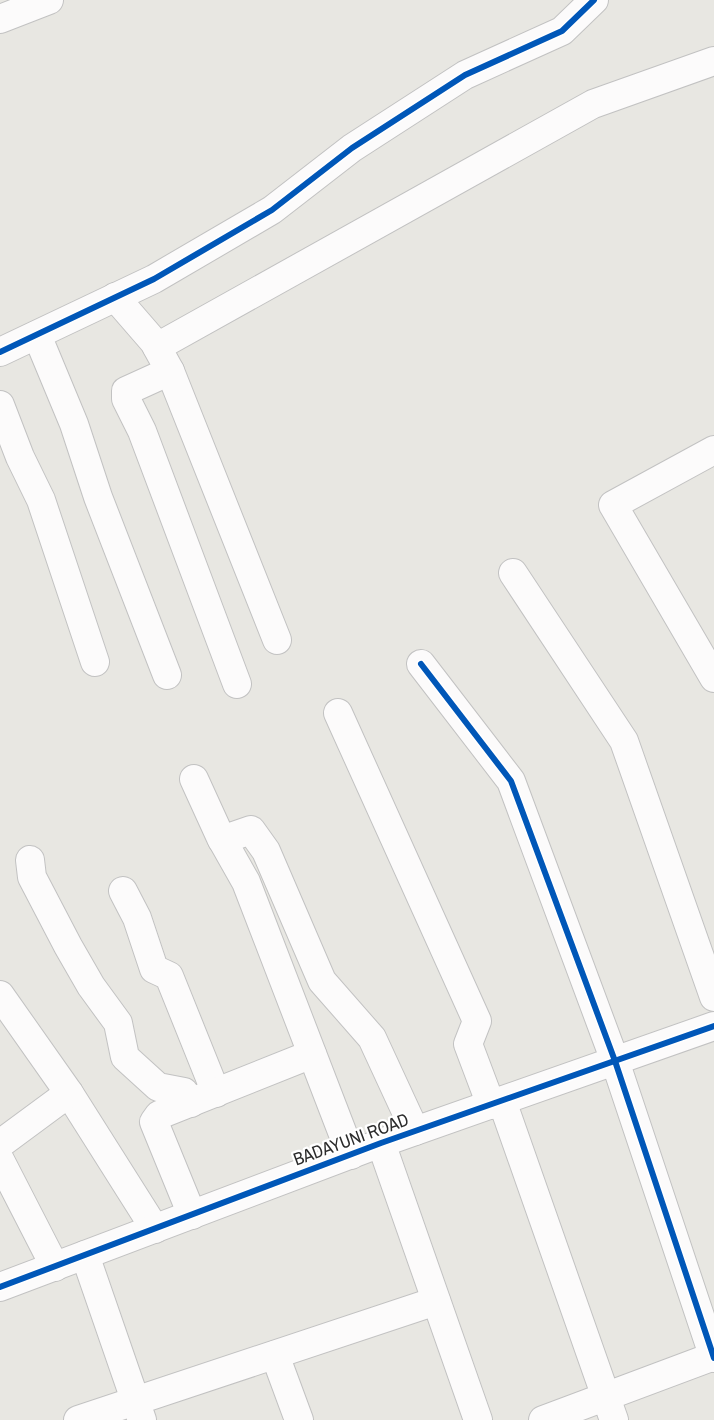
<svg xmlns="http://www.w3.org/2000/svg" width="714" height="1420" font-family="'Archivo Narrow',sans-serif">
  <rect width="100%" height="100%" fill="#e8e7e2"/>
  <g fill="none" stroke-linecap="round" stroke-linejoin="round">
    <g stroke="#c2c2c2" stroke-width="30">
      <g id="minor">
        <path d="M0,19L49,0"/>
        <path d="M115,297L154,342L170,371L277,640"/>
        <path d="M37,335L74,424L98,497L167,675"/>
        <path d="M157,347L593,104L714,61"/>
        <path d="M0,352L154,279L272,210L352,148L465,75L562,31L594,0"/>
        <path d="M170,371L126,391V399L142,431L237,684"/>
        <path d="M0,405L20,457L41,500L95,662"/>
        <path d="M714,450L613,505L714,678"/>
        <path d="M513,573L624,741L714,997"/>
        <path d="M421,664L511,781L615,1061L714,1358"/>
        <path d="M338,713L477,1021L468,1044L491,1105"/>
        <path d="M194,779L220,836L246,882L351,1155"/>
        <path d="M222,840L251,830L266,851L322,981L372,1038L415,1131"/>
        <path d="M30,860L32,877L68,946L91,986L118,1023L125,1057L158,1087L184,1092L191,1103"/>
        <path d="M123,891L137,918L154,969L169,976L216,1093"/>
        <path d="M0,995L69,1093L155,1229"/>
        <path d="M502,1101L614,1420"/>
        <path d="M381,1143L478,1420"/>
        <path d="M0,1144L69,1093"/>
        <path d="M0,1160L55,1267"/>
        <path d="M192,1215L154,1122L159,1115L312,1054"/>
        <path d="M85,1255L142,1420"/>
        <path d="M0,1287L381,1143L714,1026"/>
        <path d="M275,1355L299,1420"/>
        <path d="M78,1420L436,1301"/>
        <path d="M543,1420L714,1356"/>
      </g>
    </g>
    <use href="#minor" stroke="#fcfbfb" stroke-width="28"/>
    <g stroke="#fff" stroke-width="9">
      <g id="cycleway">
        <path d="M0,352L154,279L272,210L352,148L465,75L562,31L594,0"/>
        <path d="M421,664L511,781L615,1061L714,1358"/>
        <path d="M0,1287L381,1143L714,1026"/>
      </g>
    </g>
    <use href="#cycleway" stroke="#0057b8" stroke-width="6"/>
  </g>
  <g text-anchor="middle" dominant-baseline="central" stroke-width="4.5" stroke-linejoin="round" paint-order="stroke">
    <g font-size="18" fill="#2b2b2b" stroke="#fff">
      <text transform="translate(351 1139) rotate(-20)">BADAYUNI ROAD</text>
    </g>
  </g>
</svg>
